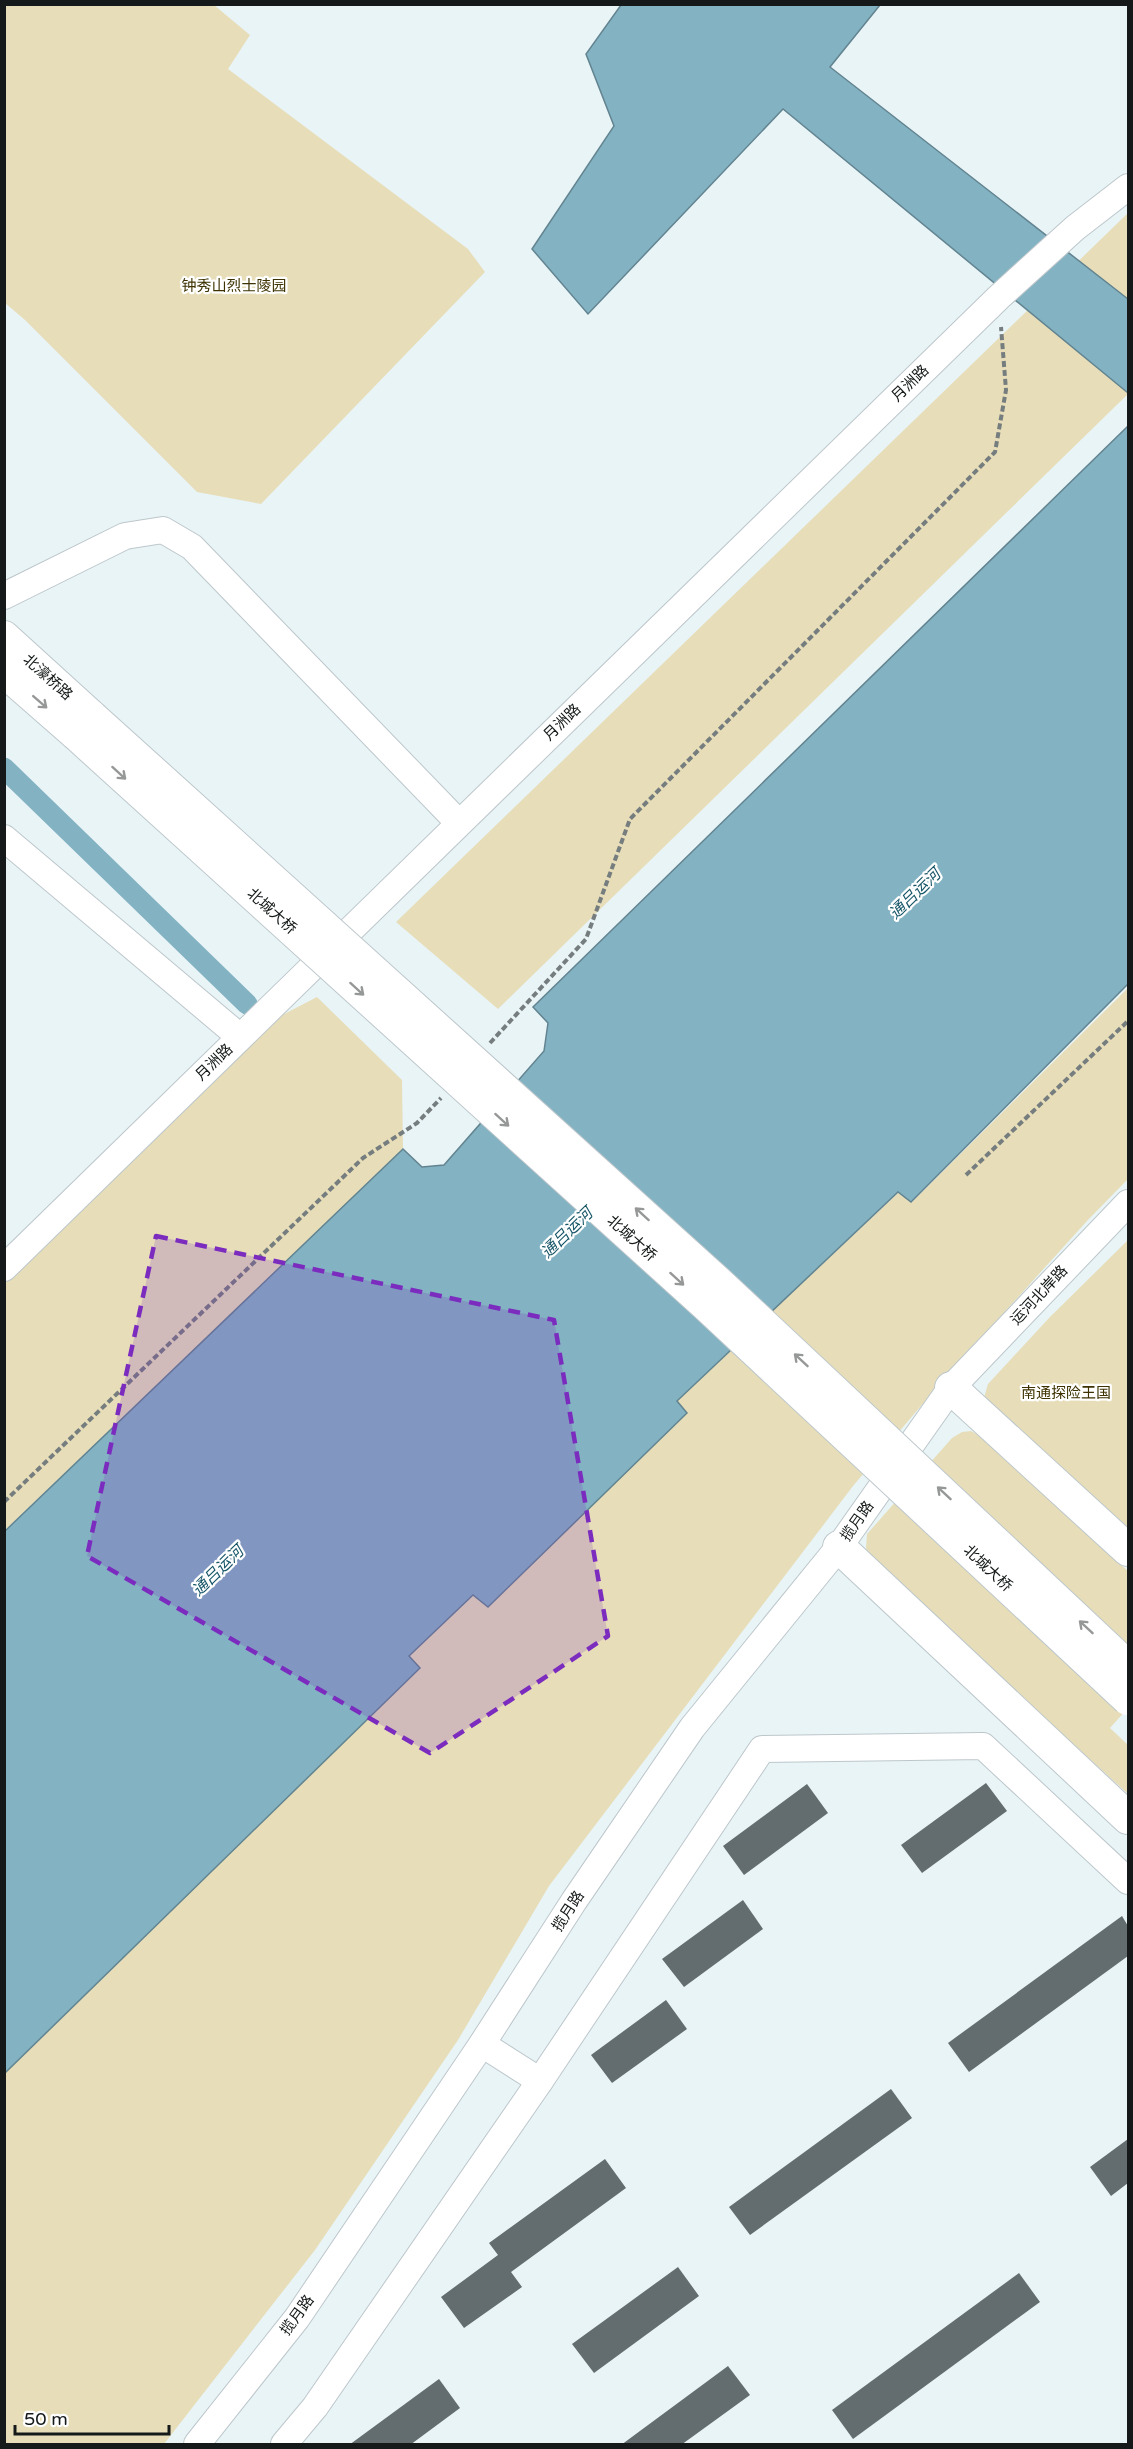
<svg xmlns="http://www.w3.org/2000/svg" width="1133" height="2449" font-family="'Varela Round','Noto Sans SC',sans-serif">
  <rect width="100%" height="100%" fill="#e9f4f7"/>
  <g fill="#e7deb9">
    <path d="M4,5H214L250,35L228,69L468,249L485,272L261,504L197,492L25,320L5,303Z"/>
    <path d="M1128,213V394L498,1009L396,922Z"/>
    <path d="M1128,988V1179L1087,1221L943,1380L853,1486L549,1886L458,2040L315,2250L164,2444H5V2073L420,1668L408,1656L474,1595L488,1607L687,1413L677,1401L899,1192L912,1202Z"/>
    <path d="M317,997L402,1080L403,1149L5,1530V1268L240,1037Z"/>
    <path d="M1128,1240V1537L983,1401L988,1384L1049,1318Z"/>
    <path d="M971,1431L982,1437L1128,1571V1708L1110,1728L1128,1745V1794L869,1558L866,1548L867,1534L952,1438L962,1432Z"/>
  </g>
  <g fill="#83b2c2" stroke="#628490" stroke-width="1.5">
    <path d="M621,5H880L830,67L1128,299V393L783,109L588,314L532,249L614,126L586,54Z"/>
    <path d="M1128,426V984L911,1202L898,1192L677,1401L687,1413L488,1607L473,1595L409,1656L420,1668L5,2073V1531L403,1149L422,1167L444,1165L544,1051L548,1023L533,1007Z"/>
  </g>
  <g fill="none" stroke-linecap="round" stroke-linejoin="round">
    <path stroke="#83b2c2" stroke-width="21" d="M4,768L247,1004"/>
  </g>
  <g fill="#636d70">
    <path d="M986,1783L1007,1811L922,1873L901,1845Z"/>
    <path d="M807,1784L828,1813L744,1875L723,1846Z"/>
    <path d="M743,1900L763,1929L684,1987L662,1959Z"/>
    <path d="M1122,1916L1128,1926V1956L969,2072L948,2043Z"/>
    <path d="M666,2000L687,2029L612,2083L591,2055Z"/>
    <path d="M891,2089L912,2118L750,2235L729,2207Z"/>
    <path d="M1128,2139V2183L1111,2196L1090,2167Z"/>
    <path d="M605,2159L626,2188L511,2272L522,2287L464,2328L441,2297L498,2255L489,2243Z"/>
    <path d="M678,2267L699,2296L594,2373L572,2344Z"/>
    <path d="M1019,2273L1040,2302L853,2439L832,2410Z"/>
    <path d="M728,2366L750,2395L681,2445H621Z"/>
    <path d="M439,2379L460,2408L410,2445H349Z"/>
  </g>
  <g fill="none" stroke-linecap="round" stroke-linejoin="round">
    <g stroke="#bdc7cb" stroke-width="28">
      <g id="minor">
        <path d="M4,596L125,536L163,530L192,547L459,823"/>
        <path d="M4,838L240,1037"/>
        <path d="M4,1268L999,297L1075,228L1128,187"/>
        <path d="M482,2044L540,2081"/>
        <path d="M197,2444L297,2318L482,2044L574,1901L692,1728L839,1547L951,1388L1128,1203"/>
        <path d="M284,2444L315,2407L540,2081L762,1749L983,1746L1128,1881"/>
      </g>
    </g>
    <g stroke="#bdc7cb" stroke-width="34">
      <g id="major">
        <path d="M4,637L92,717"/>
        <path d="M4,671L76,734"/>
        <path d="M951,1388L1128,1550"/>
        <path d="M839,1547L1128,1818"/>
      </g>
    </g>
    <g stroke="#767d7f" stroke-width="4" stroke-dasharray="6 3" stroke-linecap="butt">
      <path d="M490,1043L586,939L630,819L995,452L1006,390L1001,327"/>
      <path d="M966,1175L1128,1021"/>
      <path d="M4,1502L363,1158L417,1123L441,1098"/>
    </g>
    <use href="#minor" stroke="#fff" stroke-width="26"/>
    <use href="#major" stroke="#fff" stroke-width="32"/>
    <g stroke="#bdc7cb" stroke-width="34" stroke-linecap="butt">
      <g id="major-bridge">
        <path d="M92,717L722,1286L1128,1667"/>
        <path d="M76,734L706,1305L1128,1699"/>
      </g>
    </g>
    <use href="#major-bridge" stroke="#fff" stroke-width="32"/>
  </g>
  <defs><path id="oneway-shaft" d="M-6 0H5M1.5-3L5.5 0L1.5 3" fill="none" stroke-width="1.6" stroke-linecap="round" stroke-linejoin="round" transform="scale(1.5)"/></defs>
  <g stroke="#969898">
    <use href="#oneway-shaft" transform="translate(40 702) rotate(41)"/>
    <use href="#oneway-shaft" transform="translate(119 773) rotate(42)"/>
    <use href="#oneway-shaft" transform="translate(357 989) rotate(42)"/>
    <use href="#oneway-shaft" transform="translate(502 1120) rotate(42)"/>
    <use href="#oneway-shaft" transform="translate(642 1214) rotate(-138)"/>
    <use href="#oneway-shaft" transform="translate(677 1279) rotate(42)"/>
    <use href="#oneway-shaft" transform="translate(801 1360) rotate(-137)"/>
    <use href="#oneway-shaft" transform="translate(944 1493) rotate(-137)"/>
    <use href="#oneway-shaft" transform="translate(1086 1627) rotate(-137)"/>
  </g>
  <path fill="#7b2cbf" fill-opacity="0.2" stroke="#7b2cbf" stroke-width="4.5" stroke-dasharray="12 8" stroke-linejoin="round" d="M156,1236L554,1320L608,1636L430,1753L87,1556Z"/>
  <g text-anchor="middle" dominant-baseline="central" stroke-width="4.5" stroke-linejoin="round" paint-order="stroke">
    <g font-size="15" fill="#3d3200" stroke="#fff">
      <text x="234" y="286">钟秀山烈士陵园</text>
      <text x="1066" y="1393">南通探险王国</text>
    </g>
    <g font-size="15" fill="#15191a" stroke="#fff">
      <text transform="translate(910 383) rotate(-44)">月洲路</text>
      <text transform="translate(48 677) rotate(42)">北濠桥路</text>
      <text transform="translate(562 722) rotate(-44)">月洲路</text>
      <text transform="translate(272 911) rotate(42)">北城大桥</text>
      <text transform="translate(214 1062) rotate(-44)">月洲路</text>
      <text transform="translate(632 1238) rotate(42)">北城大桥</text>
      <text transform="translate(1039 1295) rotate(-47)">运河北岸路</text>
      <text transform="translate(857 1521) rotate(-55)">揽月路</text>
      <text transform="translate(988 1568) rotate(43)">北城大桥</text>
      <text transform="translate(568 1911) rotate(-57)">揽月路</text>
      <text transform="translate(297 2315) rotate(-54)">揽月路</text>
    </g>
    <g font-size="16" font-style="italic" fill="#175668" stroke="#fff">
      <text transform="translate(915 894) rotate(-44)">通吕运河</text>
      <text transform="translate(567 1233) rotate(-44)">通吕运河</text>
      <text transform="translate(218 1571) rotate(-44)">通吕运河</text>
    </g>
  </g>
  <rect width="1133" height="2449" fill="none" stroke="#15191a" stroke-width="12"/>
  <path d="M15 2425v9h154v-9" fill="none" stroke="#15191a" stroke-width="3"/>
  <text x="24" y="2425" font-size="18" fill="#15191a" stroke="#ffffff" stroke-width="4.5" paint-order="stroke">50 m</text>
</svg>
